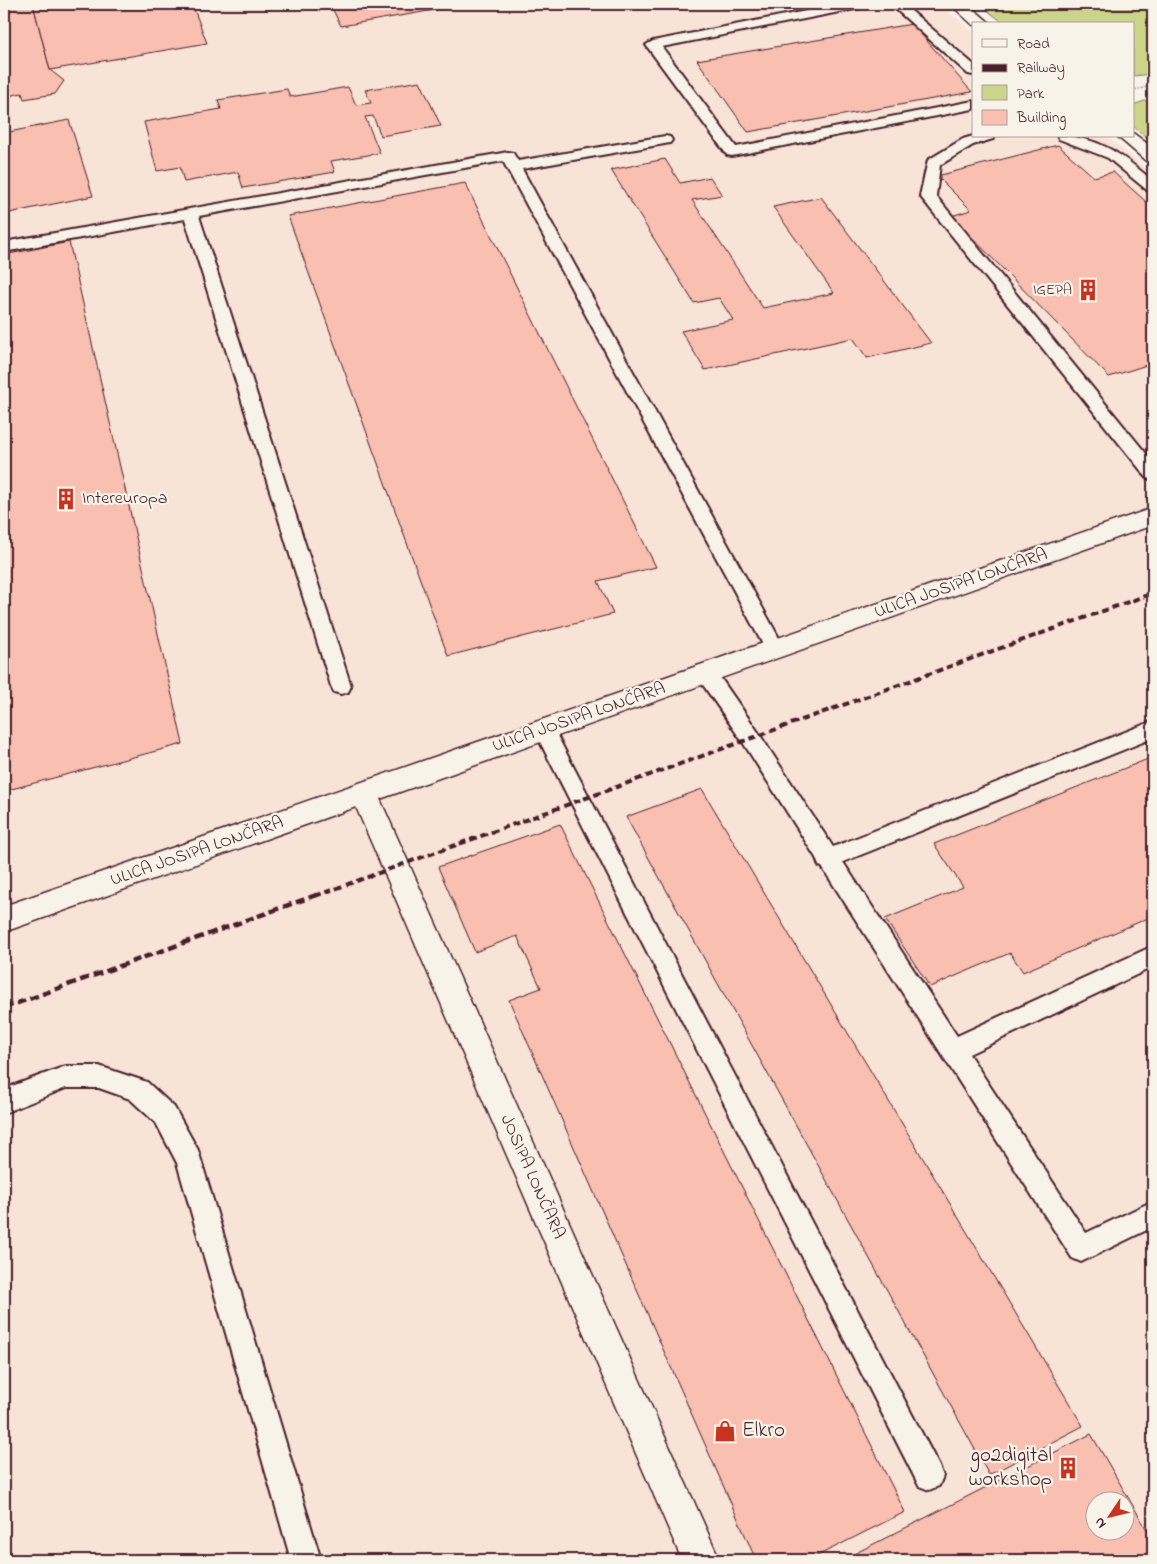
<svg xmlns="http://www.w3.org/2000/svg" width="1157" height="1564" font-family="'Indie Flower',sans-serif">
  <rect width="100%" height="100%" fill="#f7f3e8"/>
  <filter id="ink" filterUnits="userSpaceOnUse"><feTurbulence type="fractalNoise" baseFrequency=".02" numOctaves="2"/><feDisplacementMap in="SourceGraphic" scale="10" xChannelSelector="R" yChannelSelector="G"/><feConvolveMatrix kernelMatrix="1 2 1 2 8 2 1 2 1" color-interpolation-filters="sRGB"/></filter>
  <g filter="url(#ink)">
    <path fill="#f8e3d7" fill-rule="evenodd" d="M4,4H938L973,32V136H1106L1153,174V1560H4ZM1094,1502H1124V1532H1094Z"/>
    <g fill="#cbd589" stroke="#8a7a5a">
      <path d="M979,4H1153V74L1133,76V24H1005Z"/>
      <path d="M1153,98V143L1133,126V105Z"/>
    </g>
    <g fill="#f9bfb0" stroke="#4a1f2b" fill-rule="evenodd">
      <path d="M4,4H33L50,70L64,81L55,94L24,99L22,93L4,97Z"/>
      <path d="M33,4H192L207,43L50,70Z"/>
      <path d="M330,4H470L341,26Z"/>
      <path d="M912,24L972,92L748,132L697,60Z"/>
      <path d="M420,81L441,126L381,136L373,116L365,117L380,153L331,161L335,172L243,188L238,172L184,182L180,167L157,171L144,122L221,109L218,100L287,89L290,97L348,87L356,105L371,103L365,90Z"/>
      <path d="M69,120L93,196L4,214V133Z"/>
      <path d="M1058,145L1094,177L1113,172L1153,208V363L1109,377L951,216L971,210L937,176Z"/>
      <path d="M665,159L680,183L710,177L722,195L692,200L763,308L834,293L773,207L821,197L931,343L867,358L853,338L705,370L681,331L733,320L719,298L694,303L611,170Z"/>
      <path d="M465,183L656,567L598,581L613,614L448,656L288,216Z"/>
      <path d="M69,242L183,744L4,791V255Z"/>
      <path d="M1153,757V916L1023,972L1010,953L930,987L885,919L963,887L934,844Z"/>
      <path d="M702,789L1083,1426L989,1475L626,817Z"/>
      <path d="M560,824L905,1512L809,1560H756L509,1000L541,988L517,936L475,952L438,867Z"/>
      <path d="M1091,1434L1153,1540V1560H842ZM1094,1502H1124V1532H1094Z"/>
    </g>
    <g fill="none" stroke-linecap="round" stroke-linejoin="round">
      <g stroke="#4a1f2b" stroke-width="4">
        <g id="lane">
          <path d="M842,4H867L860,8L662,47L736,147L973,101V109L732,156L727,155L646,45L653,41Z"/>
          <path d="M890,4H903L973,64V75L968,74Z"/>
          <path d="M665,136L670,137L672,140L670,143L522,169L785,649L782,654L775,657L768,654L503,161L199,216L351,686L348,692L341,694L334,692L331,686L185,219L4,252V242L508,152L513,153L518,161Z"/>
          <path d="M973,136H995L993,139L973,145L940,165L936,196L1153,462V480L1147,478L920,196L928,160L963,139Z"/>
          <path d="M1057,136C1100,136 1122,155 1153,181V192L1148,191L1108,158L1059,139Z"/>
          <path d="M706,665L713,667L758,732L833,847L1153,721V738L843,862L957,1036L1153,946V967L969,1054L1086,1233L1153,1201V1227L1081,1262L1072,1258L822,867L819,866L816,858L744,744L699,679L696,673L699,667Z"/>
          <path d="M544,722L551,724L939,1466L943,1476L939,1486L929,1490L919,1486L534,730L537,724Z"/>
          <path d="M66,1066H99L147,1082L174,1107L198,1150L321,1560H291L177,1163L156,1123L130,1099L99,1088H66L4,1113V1089Z"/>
        </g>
      </g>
      <g stroke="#4a1f2b" stroke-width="3">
        <g id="street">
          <path d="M950,4H968L991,24L973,25Z"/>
          <path d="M1133,133L1153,148V163L1146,161L1117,136H1133Z"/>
          <path d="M1153,508V525L380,799L720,1560H682L356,807L4,932V906Z"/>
        </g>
      </g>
      <path stroke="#4a1f2b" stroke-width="2" stroke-dasharray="0.5 2.5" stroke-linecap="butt" d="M1133,90L1153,86"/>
      <use href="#lane" fill="#f7f3e8" fill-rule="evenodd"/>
      <use href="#street" fill="#f7f3e8" fill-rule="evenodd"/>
      <path stroke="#4a1f2b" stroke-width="4" stroke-dasharray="7 4" stroke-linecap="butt" d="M315,896L1153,593"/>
      <path stroke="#4a1f2b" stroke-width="4.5" stroke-dasharray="9 4.5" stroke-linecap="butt" d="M4,1008L319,894"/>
    </g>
  </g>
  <defs>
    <g id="building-bare" transform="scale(1.725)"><path d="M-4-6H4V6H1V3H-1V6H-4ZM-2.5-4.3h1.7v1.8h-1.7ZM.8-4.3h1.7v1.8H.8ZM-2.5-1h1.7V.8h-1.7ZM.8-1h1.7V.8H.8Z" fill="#c8321e" stroke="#f7f3e8" stroke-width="2.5" paint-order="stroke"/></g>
    <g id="shop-bare" transform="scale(1.725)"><path d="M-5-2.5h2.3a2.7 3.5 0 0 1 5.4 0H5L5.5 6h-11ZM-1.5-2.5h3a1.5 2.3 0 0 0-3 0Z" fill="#c8321e" stroke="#f7f3e8" stroke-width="2.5" paint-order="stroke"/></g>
  </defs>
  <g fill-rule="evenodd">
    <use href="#building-bare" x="1088" y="290"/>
    <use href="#building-bare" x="66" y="499"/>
    <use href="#shop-bare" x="725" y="1431"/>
    <use href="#building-bare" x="1068" y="1468"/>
  </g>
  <g text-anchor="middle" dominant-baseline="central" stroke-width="4.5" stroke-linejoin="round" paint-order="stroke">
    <g font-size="15" fill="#4a1f2b" stroke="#f7f3e8" text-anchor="end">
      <text x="1072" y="290">IGEPA</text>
    </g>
    <g font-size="18" fill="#4a1f2b" stroke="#f7f3e8" text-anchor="start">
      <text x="82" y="499">Intereuropa</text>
    </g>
    <g font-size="18" fill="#4a1f2b" stroke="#f7f3e8">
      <text transform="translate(961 584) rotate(-19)">ULICA JOSIPA LONČARA</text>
      <text transform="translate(579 718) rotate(-19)">ULICA JOSIPA LONČARA</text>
      <text transform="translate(197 852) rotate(-19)">ULICA JOSIPA LONČARA</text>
      <text transform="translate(532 1177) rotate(66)">JOSIPA LONČARA</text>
    </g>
    <g font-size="21" fill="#4a1f2b" stroke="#f7f3e8" text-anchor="start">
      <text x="742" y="1431">Elkro</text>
      <text x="1052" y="1456" text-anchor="end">go2digital<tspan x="1052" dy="24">workshop</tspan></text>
    </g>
  </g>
  <rect width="1157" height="1564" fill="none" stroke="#f7f3e8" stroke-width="20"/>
  <rect x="10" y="10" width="1137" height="1544" fill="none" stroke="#4a1f2b" stroke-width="2" filter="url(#ink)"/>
  <rect x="972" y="22" width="162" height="115" fill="#f7f3e8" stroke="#b29e9c"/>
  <rect x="982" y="39" width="25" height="8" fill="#f7f3e8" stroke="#b29e9c"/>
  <text x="1017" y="48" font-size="15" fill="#4a1f2b">Road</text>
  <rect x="982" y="64" width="25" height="8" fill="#4a1f2b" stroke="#b29e9c"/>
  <text x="1017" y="72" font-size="15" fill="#4a1f2b">Railway</text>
  <rect x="982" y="85" width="25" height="15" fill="#cbd589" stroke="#b29e9c"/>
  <text x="1017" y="98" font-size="15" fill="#4a1f2b">Park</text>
  <rect x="982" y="110" width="25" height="15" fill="#f9bfb0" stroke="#b29e9c"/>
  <text x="1017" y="122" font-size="15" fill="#4a1f2b">Building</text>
  <g transform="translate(1110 1516) rotate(235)"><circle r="24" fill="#f7f3e8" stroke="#b29e9c"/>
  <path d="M0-4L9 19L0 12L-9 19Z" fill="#c8321e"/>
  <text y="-8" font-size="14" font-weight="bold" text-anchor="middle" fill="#4a1f2b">N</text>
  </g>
</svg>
